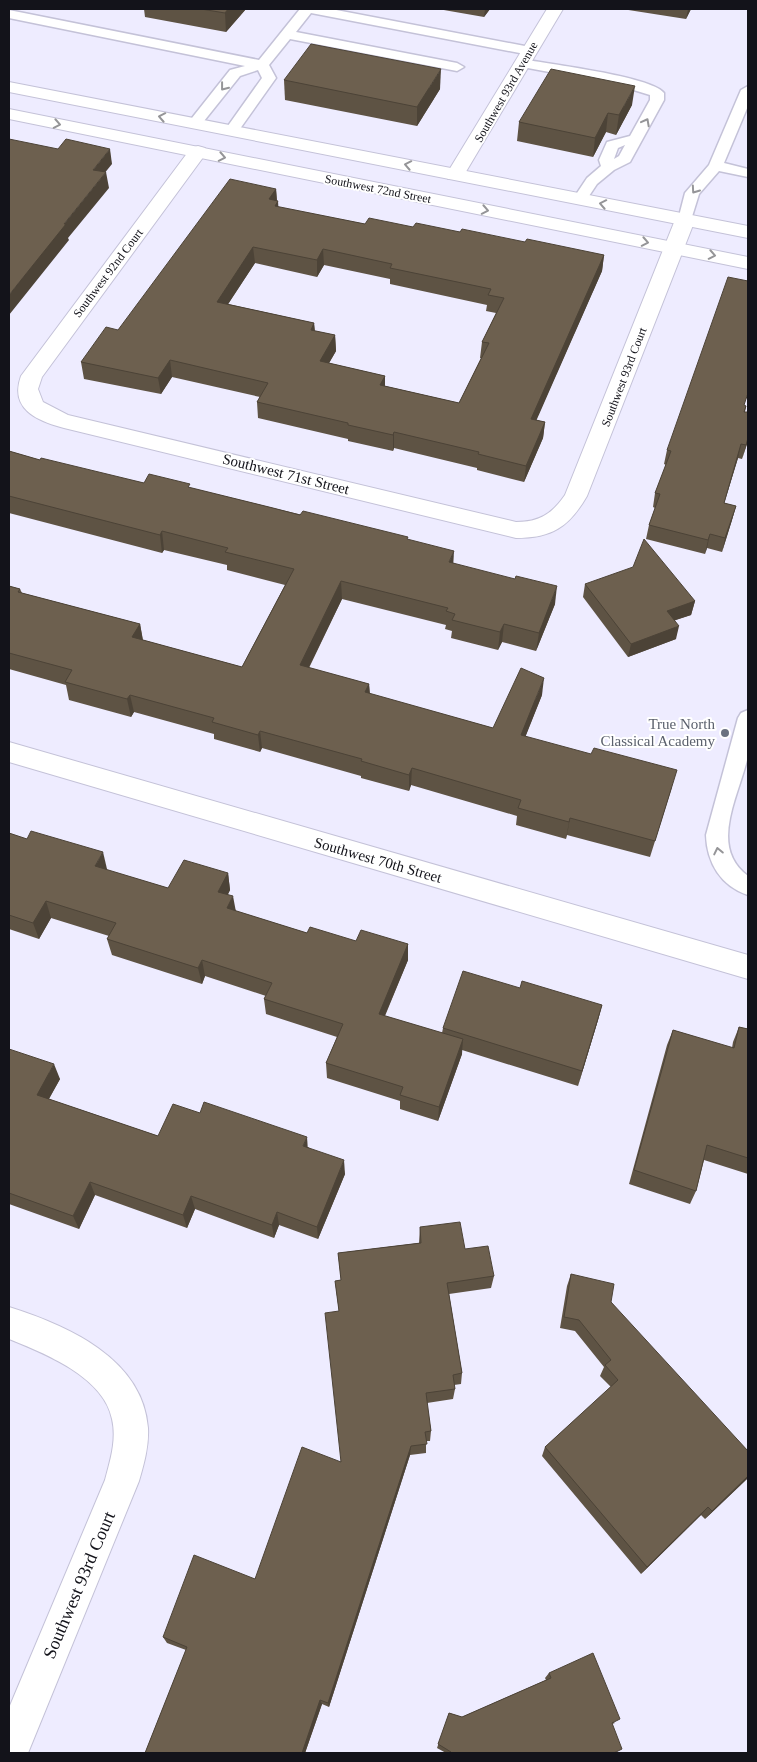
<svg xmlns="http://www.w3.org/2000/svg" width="757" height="1762" font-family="'Times New Roman',serif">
  <rect width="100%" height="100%" fill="#eeecff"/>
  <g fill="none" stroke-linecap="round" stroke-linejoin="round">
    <g stroke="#c4c2d8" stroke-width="3">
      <g id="service">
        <path d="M300,9H331L530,47L537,51L530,55L311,13L296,32L457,63L464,67L457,71L290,39L269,65L276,78L237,133L232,134L225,130L262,78L258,70L240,76L200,126L195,127L188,123L230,70L245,66L9,18V10L259,60Z"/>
        <path d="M522,59C547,64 651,76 664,93V100L630,162L614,170L597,184L585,202L580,203L573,199L587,178L601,166L599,160L607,142L630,136L650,100V95L614,84L517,66L515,63ZM625,145L619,156L614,159L618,148Z"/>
        <path d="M748,86V106L724,163L748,169V177L719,171L699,194L690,223H680L678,220L685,193L709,165L741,90Z"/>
        <path d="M748,710C749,724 751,743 748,756C739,796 708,847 748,876V895C721,886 707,863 706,835L738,718L741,713Z"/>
      </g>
    </g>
    <g stroke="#c4c2d8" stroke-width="2">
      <g id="minor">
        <path d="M547,9H563L464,175L462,179H448L446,175Z"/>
        <path d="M198,146L205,148L207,152L42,377L38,389L43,402L68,415L516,522C539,522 552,514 565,495L675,220L678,216H692L695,220L587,496C569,527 552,538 516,538L64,428C37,421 9,409 21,376L191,148Z"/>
        <path d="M9,742L748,955V979L9,762Z"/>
        <path d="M9,1307C66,1325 143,1358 148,1428C149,1446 144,1464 139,1481L28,1753H9V1708L105,1480C110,1461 117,1440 112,1419C104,1377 44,1353 9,1339Z"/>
      </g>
    </g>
    <g stroke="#c4c2d8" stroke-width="2">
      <g id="secondary">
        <path d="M9,82L748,226V238L9,92Z"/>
        <path d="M9,109L748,257V269L9,119Z"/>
      </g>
    </g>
    <use href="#service" fill="#fff" fill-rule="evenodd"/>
    <use href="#minor" fill="#fff" fill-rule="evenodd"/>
    <use href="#secondary" fill="#fff" fill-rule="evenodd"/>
  </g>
  <g fill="#5e5344" fill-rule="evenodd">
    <path d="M144,9H246L226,32L145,17Z"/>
    <path d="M438,9H490L484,17Z"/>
    <path d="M622,9H691L686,19Z"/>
    <path d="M284,80L440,89L417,126L285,100Z"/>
    <path d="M632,105L616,135L606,132L593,157L517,141L519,122Z"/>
    <path d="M276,189L277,201H278V207L365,224L413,227L460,232L604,255L602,271L536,420L545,422L543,438L524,482L477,470V468L394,448L393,451L348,441V439L258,418L257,402L260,397L172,377L161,394L84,379L81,362L118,330ZM255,263L317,277L324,265L390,279V284L487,305L486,311L496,313L482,342L480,358H481L459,403L385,386V376L329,363L336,351L335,335L315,331L314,323L228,304Z"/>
    <path d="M745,406H746L745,412L748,441L742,459L738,458L724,503L736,506L732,520L722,552L707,548L705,554L646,539L649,525L655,508L653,507L655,493L666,465L664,464L667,450Z"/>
    <path d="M9,451L40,460L144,483L191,488L273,508L408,540L453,563L555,604L536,651L502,642L498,650L451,638L452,631L445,629L446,625L342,599L309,668L369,684L370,694L493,728L542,695L525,737L672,787L650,857L567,835L566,839L516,825L517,816L411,785L409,791L361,778V776L262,748L260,752L214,739V734L134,712L131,717L69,700L66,685L9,669V586L20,589L22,593L140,624L143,640L242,667L285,585L227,570V565L164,550L162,553L9,513Z"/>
    <path d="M585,584L695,601L691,615L675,620L676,639L628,657L583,597Z"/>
    <path d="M9,833L107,869V870L168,888L228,873L230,890L228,894L236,911L307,933L356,941L408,944V960L385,1016L442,1033L443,1028L520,988L602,1005L598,1020L578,1086L462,1050V1054L438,1121L400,1109V1101L327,1078L326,1063L337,1037L266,1014L264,999L266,996L205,976L202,984L112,955L107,939L109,936L51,918L39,939L9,929Z"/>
    <path d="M739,1027L748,1029V1174L704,1160L696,1191L690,1204L629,1184L667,1045L673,1030L732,1048L733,1042Z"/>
    <path d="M9,1049L60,1079L49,1099L158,1136L308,1147L345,1174L318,1239L279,1225L274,1238L195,1209L187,1228L95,1195L79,1229L9,1204Z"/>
    <path d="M420,1227L465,1249L494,1276L491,1288L449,1294L462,1373L461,1384L454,1385L455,1389L453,1399L427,1403L431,1431L430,1441H426V1453L410,1455L329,1707L322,1704L305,1753H145L186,1650L167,1643L163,1637L255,1579L341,1461L339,1312L335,1281L341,1280L338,1253L419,1243Z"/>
    <path d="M571,1274L611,1302L748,1478L705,1519L701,1515L641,1574L542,1456L545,1447L611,1387L600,1376L604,1367L575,1331L560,1328L567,1286Z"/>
    <path d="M549,1673L615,1723L612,1724L616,1753H446L437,1748L449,1713L462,1717L546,1680L545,1678Z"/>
  </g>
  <g fill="#4c4337">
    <path d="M228,9H246L226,32L225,13Z"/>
    <path d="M485,9H490L484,17Z"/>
    <path d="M688,9H691L686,19Z"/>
    <path d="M441,69L440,89L417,126V107Z"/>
    <path d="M635,86L632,105L616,135L619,115Z"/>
    <path d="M608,113L606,132L593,157L595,138Z"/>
    <path d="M110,149L112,164L95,185L93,170Z"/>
    <path d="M106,172L109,188L68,238L69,240L9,315V295L64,224Z"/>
    <path d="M276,189L277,203L278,201L279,217L269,199Z"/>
    <path d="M253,247L255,263L219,318L217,302Z"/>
    <path d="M323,249L324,265L317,277V260Z"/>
    <path d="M604,255L602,271L530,435L531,419Z"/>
    <path d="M314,323L315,339L311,330Z"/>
    <path d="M335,335L336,351L321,377L320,361Z"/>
    <path d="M170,360L172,377L161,394L158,378Z"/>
    <path d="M385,376V392L380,385Z"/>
    <path d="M545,422L543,438L524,482L526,466Z"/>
    <path d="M394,432V448L393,451V435Z"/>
    <path d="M748,438V441L742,459Z"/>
    <path d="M741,444L738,458L720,517L724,503Z"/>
    <path d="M736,506L732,520L722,552L725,538Z"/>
    <path d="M162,531L164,550L162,553L160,535Z"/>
    <path d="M710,534L707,548L705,554L708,540Z"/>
    <path d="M454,551L453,569L449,562Z"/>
    <path d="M341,581L342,599L301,683L300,665Z"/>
    <path d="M557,586L555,604L536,651L539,633Z"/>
    <path d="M695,601L691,615L664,624L667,611Z"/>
    <path d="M140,624L143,642L132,637Z"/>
    <path d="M504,624L502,642L498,650L500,632Z"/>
    <path d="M679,626L676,639L628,657L631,644Z"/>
    <path d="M544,678L542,695L519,753L521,735Z"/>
    <path d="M369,684L370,701L365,692Z"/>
    <path d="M130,695L134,712L131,717L127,699Z"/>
    <path d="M260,731L262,748L260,752L258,735Z"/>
    <path d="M412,768L411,785L409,791V775Z"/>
    <path d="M570,818L567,835L566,839L569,822Z"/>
    <path d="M103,852L107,869L100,883L95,866Z"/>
    <path d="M228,873L230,890L221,908L218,892Z"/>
    <path d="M233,896L236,912L227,908Z"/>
    <path d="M46,901L51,918L39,939L33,923Z"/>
    <path d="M408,944V960L379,1029V1014Z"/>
    <path d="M202,960L205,976L202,984L198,968Z"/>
    <path d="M602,1005L598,1020L578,1086L582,1071Z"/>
    <path d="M463,1039L462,1054L438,1121L439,1107Z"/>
    <path d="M54,1064L60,1079L43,1109L37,1095Z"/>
    <path d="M307,1137L308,1151L303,1146Z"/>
    <path d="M344,1160L345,1174L318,1239L317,1227Z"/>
    <path d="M90,1182L95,1195L79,1229L73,1216Z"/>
    <path d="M191,1196L195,1209L187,1228L183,1215Z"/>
    <path d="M277,1212L279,1225L274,1238L272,1225Z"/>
    <path d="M411,1446L410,1455L329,1707L328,1703Z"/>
    <path d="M748,1476V1478L705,1519L712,1511Z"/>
    <path d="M708,1507L701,1515L641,1574L647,1567Z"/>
    <path d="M320,1700L322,1704L305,1753H302Z"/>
  </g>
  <g fill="#6d604f" stroke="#4c4337" fill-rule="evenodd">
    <path d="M201,9H228L225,13Z"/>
    <path d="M311,44L441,69L417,107L284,80Z"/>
    <path d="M551,69L635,86L619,115L608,113L595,138L519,122Z"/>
    <path d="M9,139L58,149L66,139L110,149L93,170L106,172L64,224H66L9,295Z"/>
    <path d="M230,179L276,189L269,199L278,201L275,206L365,224L369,218L413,227L416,223L460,232L462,229L525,242L527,239L604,255L531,419L545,422L526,466L478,454L479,452L394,432L393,435L348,425V423L257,402L268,383L170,360L158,378L81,362L106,327L118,330ZM253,247L317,260L323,249L392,264L390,268L491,289L488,295L504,298L482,342L489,343L459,403L380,385L385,376L320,361L335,335L311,330L314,323L217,302Z"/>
    <path d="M728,277L748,281V393L744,405L746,406L744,412H748V438L746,445L741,444L724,503L736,506L725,538L710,534L708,540L649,525L660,494L655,493L671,451L667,450Z"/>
    <path d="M9,451L40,460L41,458L144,483L149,474L190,484L188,487L273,508L300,515L303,511L408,537L407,539L454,551L449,562L515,579L516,576L557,586L539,633L504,624L500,632L452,620L455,614L446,611L448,608L341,581L300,665L369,684L365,692L493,728L521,668L544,678L521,735L591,754L594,748L677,770L655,841L570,818L569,822L518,808L521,800L412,768L409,775L361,761L362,759L260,731L258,735L212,722L214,718L130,695L127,699L65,682L72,670L9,653V586L20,589L18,592L140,624L132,637L242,667L294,569L225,552L228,548L162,531L160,535L9,496Z"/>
    <path d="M644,539L695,601L667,611L679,626L631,644L585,584L633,567Z"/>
    <path d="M31,831L103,852L95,866L168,888L184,860L228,873L218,892L233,896L227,908L307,933L310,927L356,941L361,930L408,944L379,1014L463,1039L439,1107L400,1095L403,1087L326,1063L343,1024L264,999L272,983L202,960L198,968L107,939L116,923L46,901L33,923L9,915V833L27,839Z"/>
    <path d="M463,971L520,988L522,981L602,1005L582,1071L443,1028Z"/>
    <path d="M739,1027L748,1029V1158L707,1145L696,1191L634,1170L673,1030L734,1048Z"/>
    <path d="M9,1049L54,1064L37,1095L158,1136L173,1104L200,1113L204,1102L307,1137L303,1146L344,1160L317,1227L277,1212L272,1225L191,1196L183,1215L90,1182L73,1216L9,1193Z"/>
    <path d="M460,1222L465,1249L488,1246L494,1276L447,1283L462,1373L453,1375L455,1389L426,1393L431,1431L425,1432L427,1444L411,1446L328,1703L320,1700L302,1753H145L187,1647L163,1637L194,1555L255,1579L302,1447L341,1462L325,1313L339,1311L335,1281L341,1280L338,1253L421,1243L420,1227Z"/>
    <path d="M571,1274L614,1284L611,1302L748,1451V1476L712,1511L708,1507L647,1567L545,1447L618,1380L605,1365L611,1360L579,1320L564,1317Z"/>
    <path d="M593,1653L620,1719L612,1723L622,1749L614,1753H450L451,1752L438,1744L449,1713L462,1717L551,1678L549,1673Z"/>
  </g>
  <defs><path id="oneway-chevron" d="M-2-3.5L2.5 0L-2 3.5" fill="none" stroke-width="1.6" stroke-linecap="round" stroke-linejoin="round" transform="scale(1.25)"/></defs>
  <g stroke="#959598">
    <use href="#oneway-chevron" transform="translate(224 87) rotate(128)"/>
    <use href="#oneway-chevron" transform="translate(162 117) rotate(-169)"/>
    <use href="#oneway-chevron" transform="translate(646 122) rotate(-62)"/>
    <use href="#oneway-chevron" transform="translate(57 124) rotate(11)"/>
    <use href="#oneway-chevron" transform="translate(222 157) rotate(11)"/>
    <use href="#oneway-chevron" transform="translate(408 165) rotate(-169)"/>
    <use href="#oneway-chevron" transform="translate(695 190) rotate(125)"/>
    <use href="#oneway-chevron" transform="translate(603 204) rotate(-169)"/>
    <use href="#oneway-chevron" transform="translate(485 210) rotate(11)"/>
    <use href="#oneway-chevron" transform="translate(645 242) rotate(11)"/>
    <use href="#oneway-chevron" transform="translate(712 255) rotate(11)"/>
    <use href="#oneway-chevron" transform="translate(718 851) rotate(-102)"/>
  </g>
  <circle fill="#6b7280" stroke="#fff" stroke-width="2" cx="725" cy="733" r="5"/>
  <g text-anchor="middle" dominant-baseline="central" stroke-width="4" stroke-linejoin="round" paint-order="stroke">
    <g font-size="12" fill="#13131a" stroke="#fff">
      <text transform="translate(506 92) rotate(-60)">Southwest 93rd Avenue</text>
      <text transform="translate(378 189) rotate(11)">Southwest 72nd Street</text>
      <text transform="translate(108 273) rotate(-53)">Southwest 92nd Court</text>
      <text transform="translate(624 377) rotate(-69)">Southwest 93rd Court</text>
    </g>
    <g font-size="15" fill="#13131a" stroke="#fff">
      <text transform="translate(286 474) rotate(14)">Southwest 71st Street</text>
      <text transform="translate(378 860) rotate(16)">Southwest 70th Street</text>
    </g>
    <g font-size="15" fill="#5b616d" stroke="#fff" text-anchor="end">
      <text x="715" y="724">True North<tspan x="715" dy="17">Classical Academy</tspan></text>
    </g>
    <g font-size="18" fill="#13131a" stroke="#fff">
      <text transform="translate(79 1585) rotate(-67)">Southwest 93rd Court</text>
    </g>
  </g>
  <rect width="757" height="1762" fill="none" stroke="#13131a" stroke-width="20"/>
</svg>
